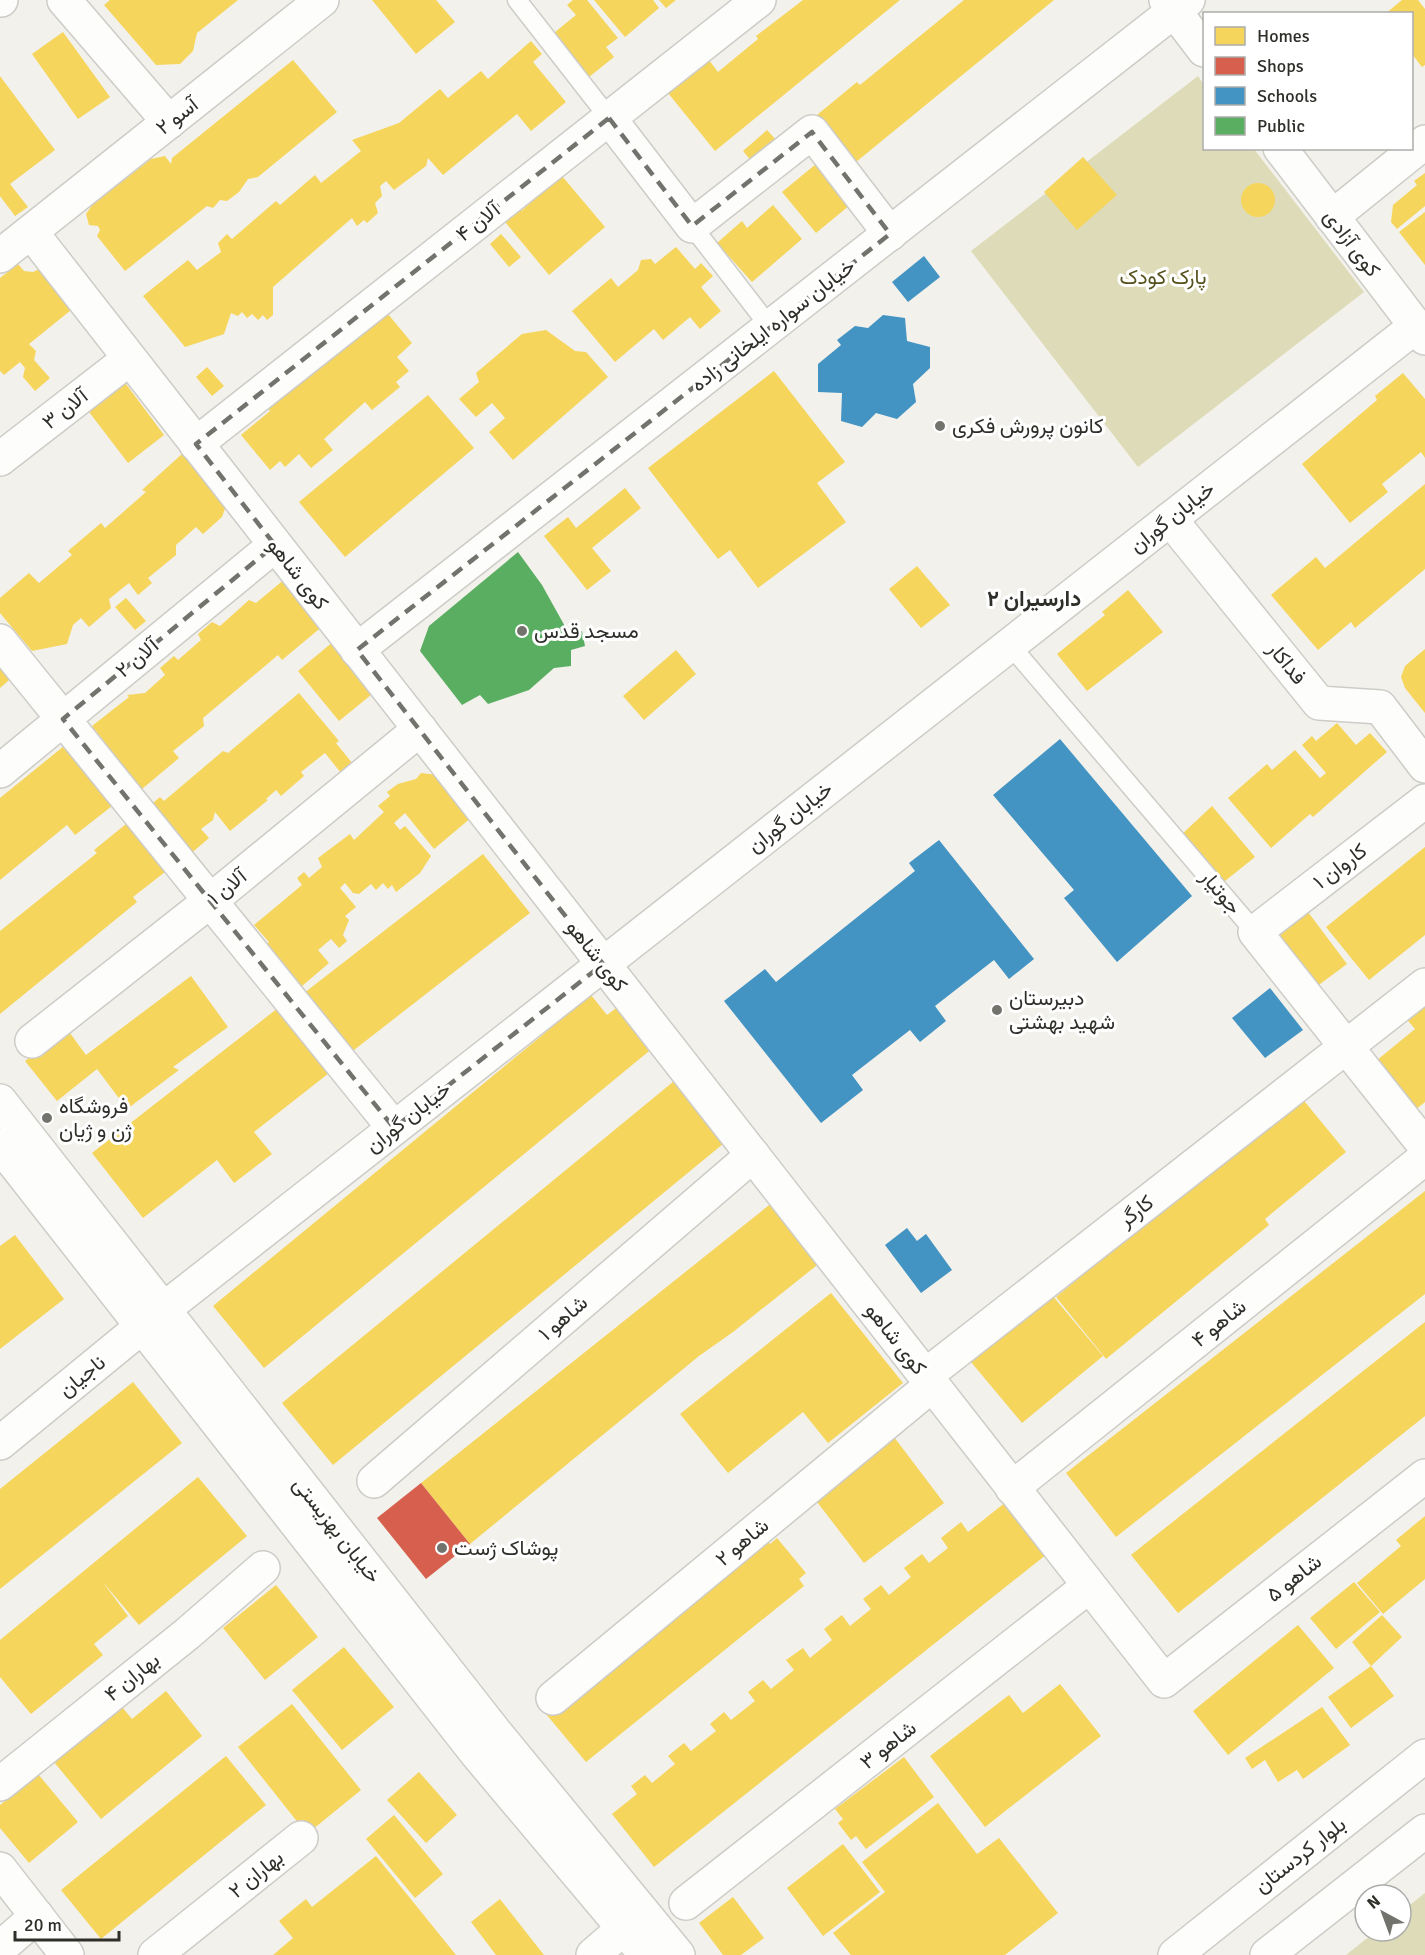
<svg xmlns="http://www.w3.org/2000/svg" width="1425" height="1955" font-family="Signika,Vazirmatn,sans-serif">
  <rect width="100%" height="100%" fill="#f2f1eb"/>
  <g fill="#dedcb8">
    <path d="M1198,76L1204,85V148L1254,149L1364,292L1138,467L971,251Z"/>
    <path d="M1425,1893V1955H1346L1376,1931H1401V1912Z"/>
  </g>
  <g fill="#f6d55c">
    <path d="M110,0H238L197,33L193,51L180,64L156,65L104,5Z"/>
    <path d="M372,0H436L455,22L416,54Z"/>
    <path d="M573,0H587L618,38L606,47L614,57L584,81L549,37L576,15L567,5Z"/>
    <path d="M594,0H653L659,8L625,37Z"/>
    <path d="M659,0H676L666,8Z"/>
    <path d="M803,0H900L715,151L668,93L709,60L718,72L758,39L756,36Z"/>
    <path d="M964,0H1054L856,162L817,115L857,82L860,85Z"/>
    <path d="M1402,0H1418L1425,9V65L1422,67L1412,54V14H1385Z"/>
    <path d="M63,32L110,97L78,119L32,54Z"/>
    <path d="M531,41L542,54L533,62L566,102L531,131L517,114L443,175L428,158L426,166L394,190L386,181L380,186L382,196L375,203L378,213L367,223L364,220L357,226L352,218L273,287V315L267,320L263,315L258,320L252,314L247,318L242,312L238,316L231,313L224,334L185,347L143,296L188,260L197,270L221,252L218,243L227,234L232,239L276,201L280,205L315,175L321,183L361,151L352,140L399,123L440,89L448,98L481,71L488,79Z"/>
    <path d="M293,60L337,112L258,177L248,179L239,192L227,201L220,200L213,208L207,206L125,271L97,236L100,230L98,226L89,225L86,214L93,204L151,159L165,156L171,164L172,158Z"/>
    <path d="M0,76L55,150L10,184L28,207L15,216L0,196Z"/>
    <path d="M767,130L778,142L753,163L743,151Z"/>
    <path d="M1083,157L1117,195L1077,230L1044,192Z"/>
    <path d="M816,164L850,205L816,233L782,192Z"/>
    <path d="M1425,173V206L1397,229L1391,222L1393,205L1417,185L1414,181Z"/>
    <path d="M562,176L605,227L549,275L501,217L515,205L521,211Z"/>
    <circle cx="1258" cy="200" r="17"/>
    <path d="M773,205L802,239L752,282L717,243L742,221L747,228Z"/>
    <path d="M1425,212V265L1399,232Z"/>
    <path d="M501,234L521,257L509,267L490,244Z"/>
    <path d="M676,247L695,269L701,263L713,276L701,287L721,311L700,329L690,317L663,340L654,329L615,362L572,311L611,278L618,287L638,270L641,260L651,259L655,264Z"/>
    <path d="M18,264L24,271L33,272L43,267L76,306L29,344L36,351L34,360L50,378L35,391L23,377L25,368L20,362L4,375L0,371V278Z"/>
    <path d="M378,302L412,343L397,357L409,371L396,382L400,387L372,410L365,402L324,439L333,450L311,468L299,454L285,467L280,461L270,470L241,435L270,411L267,407Z"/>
    <path d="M546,330L575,351L586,352L608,377L513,460L489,432L505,418L492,403L476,417L459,399L479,382L476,373L522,334Z"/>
    <path d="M207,367L224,386L212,396L196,377Z"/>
    <path d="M774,371L845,462L817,483L846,522L758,588L730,550L718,559L648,468Z"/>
    <path d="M1403,373L1425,399V458L1421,452L1382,484L1388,492L1350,523L1302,464L1377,400L1375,396Z"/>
    <path d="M123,380L164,435L128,463L86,408Z"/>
    <path d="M428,395L474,448L345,557L299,502Z"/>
    <path d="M182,454L227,503L222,517L203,534L196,527L185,537L176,545V555L148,578L152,583L138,595L129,583L109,599L111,608L89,627L81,618L73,625L67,644L32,651L0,613V598L29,573L39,583L72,555L68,551L101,523L105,528L146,492L142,490Z"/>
    <path d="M1425,484V569L1355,628L1351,622L1318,650L1271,595L1316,557L1325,568Z"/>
    <path d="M625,488L641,508L592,548L611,571L587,590L544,536L568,517L576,528Z"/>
    <path d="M917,566L950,605L921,628L889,589Z"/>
    <path d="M286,578L324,625L282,660L278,655L203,718L204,726L173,751L179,758L142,789L92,726L129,697L127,695L145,693L165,675L160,668L174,656L178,660L201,640L198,634L212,622L220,626L249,600L256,603Z"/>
    <path d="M1128,590L1163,632L1087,691L1057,654L1105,615L1102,612Z"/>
    <path d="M126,598L146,621L135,630L115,607Z"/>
    <path d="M340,636L382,686L339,721L298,671Z"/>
    <path d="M1425,649V713L1405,688L1401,677L1405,666Z"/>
    <path d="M676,650L696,674L644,720L623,696Z"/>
    <path d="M0,656L15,675L0,688Z"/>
    <path d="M299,693L339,741L336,743L357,769L345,778L325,753L301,772L304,776L281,796L276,790L266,799L268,800L230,831L215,812L213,820L201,829L209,838L188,856L147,808L160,797L164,801L223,751L228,753Z"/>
    <path d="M1337,723L1356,745L1370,733L1387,752L1313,817L1310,814L1271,848L1228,798L1267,764L1272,770L1295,750L1320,778L1326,773L1302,745L1312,736L1316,741Z"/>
    <path d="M64,746L112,806L75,835L67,825L0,880V798Z"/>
    <path d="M421,773L438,775L472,817L434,849L405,813L394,823L400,830L405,826L431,856L420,873L396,892L392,885L388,889L383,883L376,890L371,884L359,894L353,893L345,883L340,888L356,907L345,916L349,920L343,935L347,941L339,948L331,939L318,950L329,963L295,992L259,951L269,942L254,925L302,885L297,878L304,872L309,878L322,867L318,858L350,834L354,840L384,812L378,806L390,796L387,792L398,784L416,779Z"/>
    <path d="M1212,806L1255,857L1220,885L1179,837Z"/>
    <path d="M131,820L170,868L133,897L137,902L0,1014V931L97,853L94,850Z"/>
    <path d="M1425,847V935L1369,980L1326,927Z"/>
    <path d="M483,854L530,913L345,1057L299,997Z"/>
    <path d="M1302,904L1347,964L1312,990L1267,930Z"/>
    <path d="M191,976L228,1027L173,1067L179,1070L127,1109L97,1069L57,1101L25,1061L67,1029L86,1055Z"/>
    <path d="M591,995L607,1015L620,1005L654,1047L264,1368L213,1306Z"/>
    <path d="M1425,997V1102L1415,1110L1376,1061L1415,1029L1403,1015Z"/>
    <path d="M278,1008L329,1073L254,1132L272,1154L234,1183L217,1160L143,1218L92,1153Z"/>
    <path d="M679,1077L729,1139L333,1465L282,1403Z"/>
    <path d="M1296,1091L1346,1152L1265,1219L1269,1225L1106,1359L1056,1297L1219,1163Z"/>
    <path d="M1425,1191V1294L1116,1537L1066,1473Z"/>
    <path d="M773,1202L821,1262L733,1332L699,1356L470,1544L421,1483Z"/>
    <path d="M15,1235L64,1299L0,1349V1246Z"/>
    <path d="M831,1293L903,1383L828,1443L803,1412L728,1473L680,1414Z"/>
    <path d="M1052,1295L1103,1356L1022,1423L971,1362Z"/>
    <path d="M1425,1322V1416L1178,1613L1131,1555Z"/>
    <path d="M133,1382L182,1443L0,1589V1489Z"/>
    <path d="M894,1437L944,1503L864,1563L814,1498Z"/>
    <path d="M198,1477L247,1536L139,1625L102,1581L128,1616L94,1644L103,1655L31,1714L0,1677V1640Z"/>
    <path d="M1011,1498L1052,1550L654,1867L612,1814L637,1794L631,1786L645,1775L652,1783L675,1764L668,1756L684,1743L691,1751L716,1731L710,1724L724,1712L731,1720L755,1701L748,1692L763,1680L771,1689L794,1670L786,1660L803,1648L810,1658L832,1640L824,1629L842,1615L850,1626L871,1609L863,1599L881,1585L889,1595L911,1577L904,1568L922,1554L929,1563L948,1548L941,1538L961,1522L968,1532Z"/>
    <path d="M1425,1516V1579L1383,1614L1357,1583L1401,1546L1396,1540Z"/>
    <path d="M765,1537L770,1544L777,1538L806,1573L799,1579L804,1586L586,1762L546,1714Z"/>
    <path d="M1354,1582L1380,1612L1336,1649L1310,1618Z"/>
    <path d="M276,1585L318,1637L265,1680L223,1628Z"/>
    <path d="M1382,1615L1402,1637L1371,1666L1394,1696L1351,1728L1328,1697L1371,1666L1352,1642Z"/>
    <path d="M1298,1625L1334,1668L1228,1755L1193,1711Z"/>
    <path d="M344,1647L394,1707L342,1750L292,1690Z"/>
    <path d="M1060,1684L1101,1736L985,1827L930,1756L1009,1695L1023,1713Z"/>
    <path d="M166,1691L202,1736L101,1819L54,1762L122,1707L132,1719Z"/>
    <path d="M292,1704L361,1790L307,1834L238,1747Z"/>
    <path d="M1322,1707L1350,1745L1303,1779L1297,1770L1278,1782L1265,1760L1252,1769L1245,1758Z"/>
    <path d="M226,1756L266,1805L101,1939L61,1890Z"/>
    <path d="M904,1757L934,1797L866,1849L856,1836L851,1840L838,1823L843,1819L835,1809Z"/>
    <path d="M419,1772L457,1815L426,1843L387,1800Z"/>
    <path d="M38,1774L78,1822L29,1863L0,1828V1805Z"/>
    <path d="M938,1803L977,1854L999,1838L1058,1913L1005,1955H851L833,1933L885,1892L862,1862Z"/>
    <path d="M394,1815L443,1874L415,1898L366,1839Z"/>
    <path d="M843,1844L880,1892L823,1936L787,1888Z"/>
    <path d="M376,1856L456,1955H273L293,1938L279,1921L306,1899L312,1907Z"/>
    <path d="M733,1897L764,1938L741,1955H723L699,1923Z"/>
    <path d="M500,1899L544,1955H496L471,1922Z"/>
  </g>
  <path fill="#d6604d" d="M421,1483L470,1544L426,1579L377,1518Z"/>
  <g fill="#4393c3">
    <path d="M924,256L940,277L908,302L892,282Z"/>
    <path d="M883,315L905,318L907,341L930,347V368L913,384L916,402L897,419L876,413L862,427L841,421L842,393L818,392V364L841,345L837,340L855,326L868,328Z"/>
    <path d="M1060,739L1192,896L1117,962L1064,898L1074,890L993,795Z"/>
    <path d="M939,840L1034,959L1009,979L994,960L935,1006L946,1021L920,1042L910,1030L852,1075L863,1090L821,1123L724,1001L765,969L776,982L915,871L909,863Z"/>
    <path d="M1270,988L1303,1030L1265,1058L1232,1018Z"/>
    <path d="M907,1228L917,1241L926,1234L952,1270L921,1293L885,1245Z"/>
  </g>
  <path fill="#5aae61" d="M518,552L542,585L567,630L582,631L585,646L571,650V666L554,668L529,690L488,704L480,695L462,705L420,651L429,626Z"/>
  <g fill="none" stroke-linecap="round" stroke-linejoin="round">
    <g stroke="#cdccc7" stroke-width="21">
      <g id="service">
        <path d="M517,0L609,118"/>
        <path d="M692,226L770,327"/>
        <path d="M1010,645L1255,932"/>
      </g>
    </g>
    <g stroke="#cdccc7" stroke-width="36">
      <g id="minor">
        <path d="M64,0L169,122"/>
        <path d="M1166,0L1204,50"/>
        <path d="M609,118L692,226L812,132L890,234"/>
        <path d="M1280,148L1425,338"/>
        <path d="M1332,217L1425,142"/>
        <path d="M31,232L1164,1681L1425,1476"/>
        <path d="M0,256L322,0"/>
        <path d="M196,444L759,0"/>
        <path d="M0,459L129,359"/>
        <path d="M1170,519L1319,703L1380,707L1425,766"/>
        <path d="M0,641L394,1128"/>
        <path d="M357,650L1188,0"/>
        <path d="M0,771L275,545"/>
        <path d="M1425,801L1255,932L1425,1146"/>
        <path d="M32,1041L210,901L420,729"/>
        <path d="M164,1309L1416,326"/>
        <path d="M925,1376L1425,985"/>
        <path d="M374,1481L753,1155"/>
        <path d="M1012,1488L1425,1158"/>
        <path d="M553,1698L932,1385"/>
        <path d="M0,1784L187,1634L263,1568"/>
        <path d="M0,1869L67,1955"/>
        <path d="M686,1903L1089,1586"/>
        <path d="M0,1948L37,1916"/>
        <path d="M155,1955L301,1838"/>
        <path d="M593,1955L624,1928"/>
      </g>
    </g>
    <g stroke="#cdccc7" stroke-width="36">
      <g id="tertiary">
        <path d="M0,1101L495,1732L678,1955"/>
        <path d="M0,1145L477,1754L646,1955"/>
        <path d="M0,1443L161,1311"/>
        <path d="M1175,1955L1425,1756"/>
        <path d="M1267,1955L1425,1831"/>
      </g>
    </g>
    <g stroke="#cdccc7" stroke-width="36">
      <path id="primary" d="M0,0H1"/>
    </g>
    <use href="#service" stroke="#fdfdfc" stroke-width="18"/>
    <use href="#minor" stroke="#fdfdfc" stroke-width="33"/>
    <use href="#tertiary" stroke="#fdfdfc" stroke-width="33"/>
    <use href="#primary" stroke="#fdfdfc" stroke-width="33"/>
  </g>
  <path fill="none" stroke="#73736e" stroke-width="4.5" stroke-dasharray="12 8" stroke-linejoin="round" d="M609,118L692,226L812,132L890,234L357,650L603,964L394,1128L63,719L275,545L196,444Z"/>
  <g fill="#73736e" stroke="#fff" stroke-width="2">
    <circle cx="940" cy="426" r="6"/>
    <circle cx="522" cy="631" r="6"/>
    <circle cx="997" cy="1010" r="6"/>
    <circle cx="47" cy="1118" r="6"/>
    <circle cx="442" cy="1548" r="6"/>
  </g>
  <g text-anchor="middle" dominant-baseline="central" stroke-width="6" stroke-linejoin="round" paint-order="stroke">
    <g font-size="21" fill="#2f2f2a" stroke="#fff">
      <text transform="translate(177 116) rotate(-38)">آسو ۲</text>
      <text transform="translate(478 222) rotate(-38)">آلان ۴</text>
      <text transform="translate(1352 243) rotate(53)">کوی آزادی</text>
      <text transform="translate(773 325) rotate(-38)">خیابان سواره ایلخانی زاده</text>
      <text transform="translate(65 409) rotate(-38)">آلان ۳</text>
      <text transform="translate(1172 517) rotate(-38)">خیابان گوران</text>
      <text transform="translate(298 574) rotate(52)">کوی شاهو</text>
      <text transform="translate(137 658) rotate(-40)">آلان ۲</text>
      <text transform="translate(1287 663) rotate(51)">فداکار</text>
      <text transform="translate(790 817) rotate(-38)">خیابان گوران</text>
      <text transform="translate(1340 866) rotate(-37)">کاروان ۱</text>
      <text transform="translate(227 887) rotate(-39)">آلان ۱</text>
      <text transform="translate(1221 892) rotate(50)">جوتیار</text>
      <text transform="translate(597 956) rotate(52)">کوی شاهو</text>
      <text transform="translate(408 1117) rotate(-38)">خیابان گوران</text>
      <text transform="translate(1136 1211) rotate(-38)">کارگر</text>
      <text transform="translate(563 1318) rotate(-41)">شاهو ۱</text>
      <text transform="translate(1219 1323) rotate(-39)">شاهو ۴</text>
      <text transform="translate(896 1339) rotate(52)">کوی شاهو</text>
      <text transform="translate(82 1376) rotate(-39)">ناجیان</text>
      <text transform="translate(337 1530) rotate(52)">خیابان بهزیستی</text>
      <text transform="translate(742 1542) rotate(-40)">شاهو ۲</text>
      <text transform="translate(1294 1578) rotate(-38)">شاهو ۵</text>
      <text transform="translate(132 1677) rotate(-39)">بهاران ۴</text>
      <text transform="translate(888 1745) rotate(-38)">شاهو ۳</text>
      <text transform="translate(1300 1855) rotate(-38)">بلوار کردستان</text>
      <text transform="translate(256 1874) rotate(-39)">بهاران ۲</text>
    </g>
    <g font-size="21" fill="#56521d" stroke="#fff">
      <text x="1163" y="277">پارک کودک</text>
    </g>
    <g font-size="21" fill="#2f2f2a" stroke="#fff" text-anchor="start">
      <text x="952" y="426">کانون پرورش فکری</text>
      <text x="534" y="631">مسجد قدس</text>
      <text x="1009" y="998">دبیرستان<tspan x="1009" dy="24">شهید بهشتی</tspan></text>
      <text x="59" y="1106">فروشگاه<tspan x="59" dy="24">ژن و ژیان</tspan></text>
      <text x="454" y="1548">پوشاک ژست</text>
    </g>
    <g font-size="22" font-weight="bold" fill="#2f2f2a" stroke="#fff">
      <text x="1034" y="598">دارسیران ۲</text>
    </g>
  </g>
  <rect x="1203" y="12" width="210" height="138" fill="#ffffff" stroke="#acacaa" stroke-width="1.5"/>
  <rect x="1215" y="27" width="30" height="18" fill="#f6d55c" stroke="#acacaa" stroke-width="1.5"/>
  <text x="1257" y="42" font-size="18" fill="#2f2f2a">Homes</text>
  <rect x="1215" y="57" width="30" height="18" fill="#d6604d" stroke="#acacaa" stroke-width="1.5"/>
  <text x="1257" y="72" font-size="18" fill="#2f2f2a">Shops</text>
  <rect x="1215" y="87" width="30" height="18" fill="#4393c3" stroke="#acacaa" stroke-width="1.5"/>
  <text x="1257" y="102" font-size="18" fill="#2f2f2a">Schools</text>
  <rect x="1215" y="117" width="30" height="18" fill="#5aae61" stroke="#acacaa" stroke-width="1.5"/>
  <text x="1257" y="132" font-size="18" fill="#2f2f2a">Public</text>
  <g transform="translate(1383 1913) rotate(319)"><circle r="28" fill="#ffffff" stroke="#acacaa" stroke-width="1.5"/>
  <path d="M0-4.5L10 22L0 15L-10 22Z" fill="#73736e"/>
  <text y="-9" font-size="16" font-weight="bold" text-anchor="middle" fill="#2f2f2a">N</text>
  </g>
  <path d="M15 1931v9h104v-9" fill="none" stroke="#2f2f2a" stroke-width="3"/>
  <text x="24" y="1931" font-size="18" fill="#2f2f2a" stroke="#ffffff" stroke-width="4.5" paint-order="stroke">20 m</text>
</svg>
